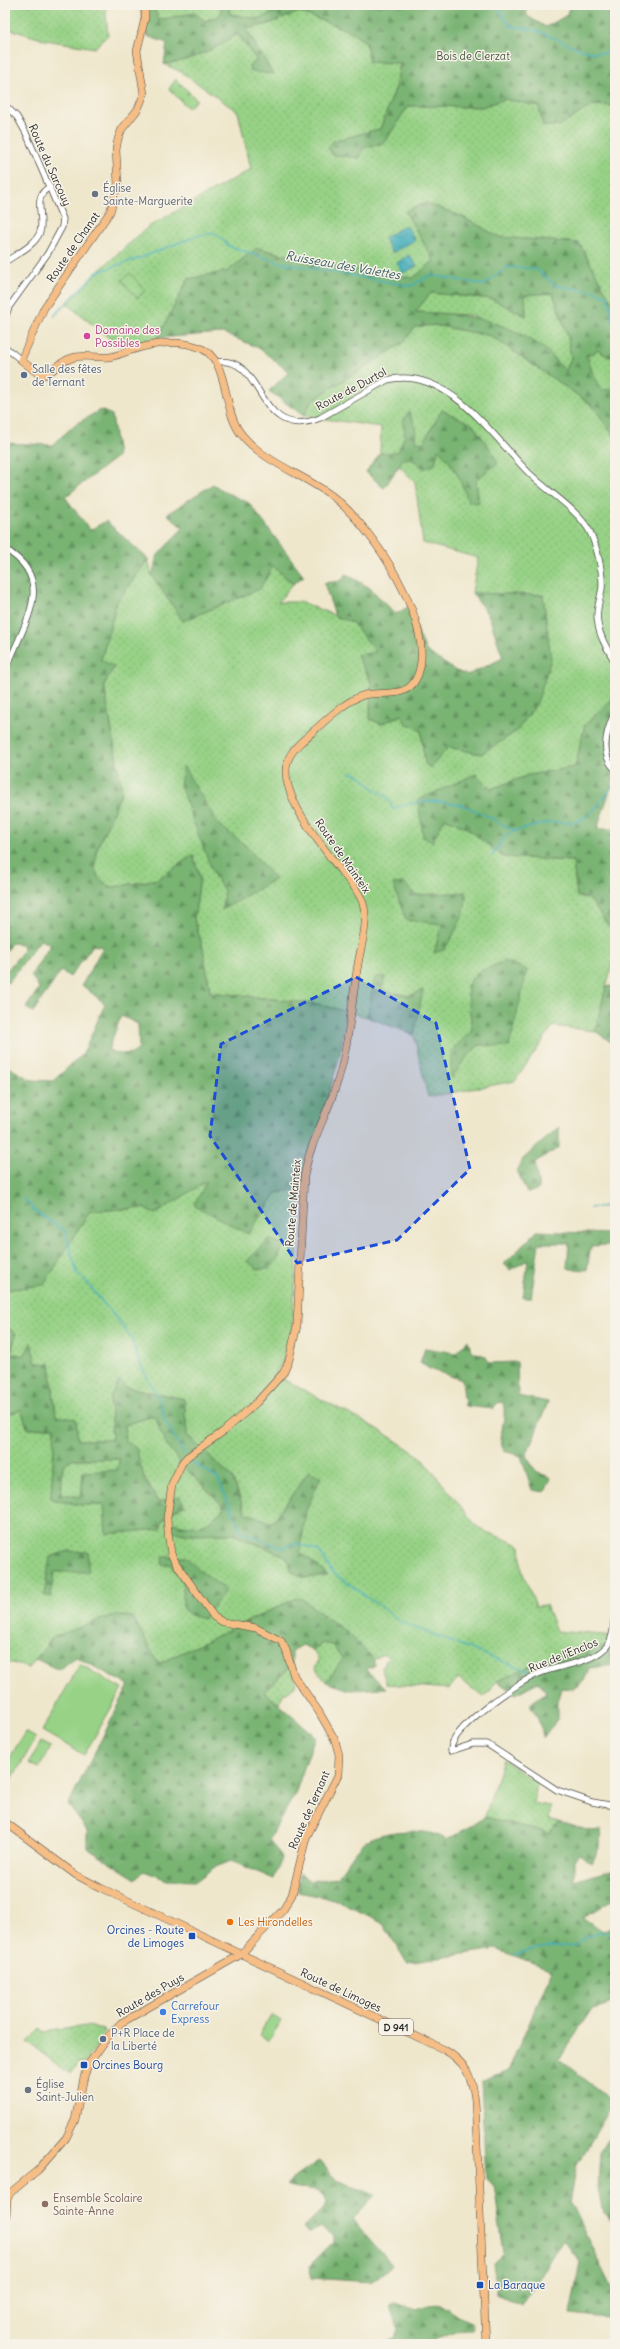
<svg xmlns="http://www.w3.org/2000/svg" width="620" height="2349" font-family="Delius,sans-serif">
  <defs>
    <pattern id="grass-dots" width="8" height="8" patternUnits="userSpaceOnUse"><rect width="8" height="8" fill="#97d286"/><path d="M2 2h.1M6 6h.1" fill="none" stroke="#82b474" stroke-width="1.8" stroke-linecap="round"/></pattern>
    <pattern id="forest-firs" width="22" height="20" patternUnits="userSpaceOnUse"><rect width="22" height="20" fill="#79b473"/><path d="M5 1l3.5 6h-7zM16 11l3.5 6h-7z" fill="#63935f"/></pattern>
    <pattern id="cemetery-stones" width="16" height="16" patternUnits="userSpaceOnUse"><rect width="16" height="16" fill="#97d286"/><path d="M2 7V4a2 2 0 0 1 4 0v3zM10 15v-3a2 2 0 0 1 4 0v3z" fill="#82b474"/></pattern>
    <pattern id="water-waves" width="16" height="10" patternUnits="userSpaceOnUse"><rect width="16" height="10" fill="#40afbc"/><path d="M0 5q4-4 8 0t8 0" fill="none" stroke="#368f99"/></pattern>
  </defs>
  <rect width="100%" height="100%" fill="#f7f3e8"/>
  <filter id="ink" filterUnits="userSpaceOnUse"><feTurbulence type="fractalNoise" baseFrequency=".025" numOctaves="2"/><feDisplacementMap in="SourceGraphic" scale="8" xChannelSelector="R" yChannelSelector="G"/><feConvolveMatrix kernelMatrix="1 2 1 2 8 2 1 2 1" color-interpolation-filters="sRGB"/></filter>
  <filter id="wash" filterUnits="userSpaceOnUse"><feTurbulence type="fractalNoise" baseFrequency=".012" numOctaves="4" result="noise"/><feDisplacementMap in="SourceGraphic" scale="16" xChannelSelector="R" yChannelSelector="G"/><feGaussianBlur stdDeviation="0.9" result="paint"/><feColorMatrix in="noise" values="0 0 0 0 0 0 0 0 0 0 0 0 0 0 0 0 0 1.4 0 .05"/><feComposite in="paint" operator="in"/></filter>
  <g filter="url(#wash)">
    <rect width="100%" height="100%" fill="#efe7cc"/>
    <g fill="url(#grass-dots)" stroke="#617e58">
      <path d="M5,5H105L108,35L95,48L45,40L5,28Z"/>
      <path d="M153,5H217L222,9L219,16L205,21L194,13L158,20Z"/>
      <path d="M228,5H292L258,19L230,14Z"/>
      <path d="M299,12L345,29L366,42L369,62L400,63L396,87L380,129L333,141L363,148L384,143L408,106L482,107L504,99L539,106L543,126H559L593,105L615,106V308L579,243L499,237L461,216L426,203L405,211L434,261L413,278L328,265L257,248L228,271L188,279L158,338L119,346L67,304L95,274L148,227L251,169L238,112L181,72L164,64C193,61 214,49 238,34L257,61L273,74L246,29L268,24Z"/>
      <path d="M431,293L492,299L526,316L525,295L553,293L568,337L571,358L566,371L542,347L470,315L415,312Z"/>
      <path d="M434,325L491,336L592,405L615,437V697L585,725L575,767L529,775L491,789L418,800L431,842L445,818L467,828L503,857L573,861L577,896L589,899L615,935V953L595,1031L553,1026L515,1081L428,1097L414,1035L367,1017L318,1004L210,992L203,948L194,919L200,878L193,855L158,879L109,888L98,877L95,869L96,851L122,791L104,685L114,667L101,660L117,602L148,559L152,576L273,566L293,584L278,602H302L353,623L376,652L357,656L371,682L370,719L381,724L401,715L406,723L421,730L425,764L448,747L481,754L517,731L543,595L472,593L478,558L423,543L415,482L399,466L384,488L366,472L380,453L381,427L304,416L311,401L403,343L415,327Z"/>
      <path d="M598,350L609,357L615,356V389L602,391L592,372L587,356Z"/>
      <path d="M208,1180L248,1234L277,1193L302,1188L291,1345L275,1375L378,1429L421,1457L479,1529L520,1545L522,1571L536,1606L546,1605L556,1631L615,1636L611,1648L604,1646L497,1681L484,1697L458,1678L449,1689L387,1684L381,1668L389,1657L384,1654L374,1659L349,1634L299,1597L158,1664L133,1617L53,1637L29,1668L5,1661V1415L21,1410L28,1429L55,1427L51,1499L81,1505H104L162,1522L172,1511L180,1496L158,1502L125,1441L124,1425L157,1415C162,1456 200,1479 225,1509C206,1526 198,1530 173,1523L189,1535L233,1534L285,1556L292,1571L304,1578L327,1575L300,1553L306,1510L321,1477L309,1471L272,1523L245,1512L232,1477L187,1435L184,1399L126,1387L110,1397L112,1440H78L56,1416L50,1364L36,1363L31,1344L24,1356L11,1353L16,1334L5,1325V1290L44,1284L90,1211L143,1208L155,1214Z"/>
      <path d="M72,1459H121L117,1470L81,1497L61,1494L63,1464Z"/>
      <path d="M323,1643L332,1645L343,1659L326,1682L315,1668L319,1660L312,1650Z"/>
      <path d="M292,1665L296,1685L283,1694L279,1704L264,1692Z"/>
      <path d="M503,1759L537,1783L534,1804L551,1806L549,1819L558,1822L550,1833L485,1817Z"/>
      <path d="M86,2026L104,2029L105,2032L85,2063H78L70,2074L27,2042L41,2028L43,2032Z"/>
    </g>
    <g fill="url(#forest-firs)" stroke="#52704f" fill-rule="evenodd">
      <path d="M139,5H153L158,20L194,13L205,21L219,16L222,9L217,5H228L230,14L258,19L292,5H526L527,16L546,27L567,15L570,5H615V106L593,105L559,126H543L539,106L504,99L482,107L408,106L384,143L363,148L360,158L333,155L328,148L333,141L380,129L396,87L400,63L369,62L366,42L345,29L299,12L268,24L246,29L273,74L250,71L249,65L257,61L238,34C214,49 193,61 164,64L167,43L147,36Z"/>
      <path d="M426,203L461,216L499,237L579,243L615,308V356L609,357L598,350L587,356L592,372L602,390L615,389V437L592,405L491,336L434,325L415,327L403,343L311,401L304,416L269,391L289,372L259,348L223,333L158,338L188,279L228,271L257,248L328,265L413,278L434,261L405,211ZM431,293L492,299L526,316L525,295L553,293L568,337L571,358L566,371C557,364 551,353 542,347C502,319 462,313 415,312Z"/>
      <path d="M100,410L112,415L118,456L65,497L90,530L106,521L148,559L117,602L101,660L114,667L104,685L122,791L96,851L95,869L98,877L110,888L158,879L193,855L200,878L194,919L203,948L210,992L318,1004L347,1012L340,1055L302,1188L277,1193L248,1234L194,1205L207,1181L155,1214L143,1208L90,1211L44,1285L5,1290V1065L31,1080L53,1081L83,1054L105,1004L82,985L103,947L93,945L70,977L61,971L33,1012L26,1008L39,988L31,975L51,944L40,940L8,983L5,981V973L23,951L22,944L11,943L5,953V443L52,445L76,424ZM121,1016L138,1024L139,1048L134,1053L120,1054L108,1050Z"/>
      <path d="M442,410L472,424L489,447L498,463L476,480L479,503L468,502C462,482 454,464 438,449L435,464L424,469L412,458L403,459L384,488L366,472L380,453L398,452L405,435L403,421L409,412L416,428L415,440L423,443Z"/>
      <path d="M213,484L223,491L249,503L304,576L293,584L273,566L260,589L183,621L152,576L157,556L183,528L167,514Z"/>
      <path d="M346,574L370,588L396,614L408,607L426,651L456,671L468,675L503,658L489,616L472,593L543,595L551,659L537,703L517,731L481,754L448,747L431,768L425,764L421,730L406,723L401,715L381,724L370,719L371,682L357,655L376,652L353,623L335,616L324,583L341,581Z"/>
      <path d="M615,697V775L597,829H615V935L589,899L577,896L573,861L503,857L467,828L445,818L432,842L423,837L418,800L476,774L491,789L529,775L575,767L585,725Z"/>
      <path d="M183,766L219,825L245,845L275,879L222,910L224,891L213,873L180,786Z"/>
      <path d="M404,883L416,895L466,892C467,914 455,932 444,950L434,953L442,924L406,920L393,884Z"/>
      <path d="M505,961L527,970L509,1047L479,1045L465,1059L451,1079V1051L472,1031L467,986L476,973Z"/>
      <path d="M375,977H385L382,990L409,996L423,990L414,1035L367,1017Z"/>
      <path d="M615,985V1045L595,1031L606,987Z"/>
      <path d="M559,1127V1148L535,1162L539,1189L527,1193L517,1170L522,1160Z"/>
      <path d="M537,1231L612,1234L613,1245L591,1246L587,1270L570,1269L567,1267L569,1243H539L531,1298H523L528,1260L510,1270L504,1264Z"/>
      <path d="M269,1239L284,1245L278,1259L269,1269H258L247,1261Z"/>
      <path d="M5,1325L16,1334L11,1353L24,1356L31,1343L36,1363L50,1364L56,1416L76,1419L78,1440H112L110,1397L120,1380L126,1387L184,1399L187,1435L232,1477L245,1512L272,1523L309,1471L321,1477L306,1510L300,1552L328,1575L304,1578L292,1571L285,1556L233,1534L189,1535L170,1531L172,1523C198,1530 206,1526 224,1508C200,1478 162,1456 156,1415L124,1425L125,1441L136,1448L145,1481L158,1502L180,1496L185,1506C173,1510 162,1515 161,1529L106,1534L104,1505H81L51,1499L55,1427L28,1429L21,1410L5,1415V1407L10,1405L5,1378ZM72,1459H120L117,1470L83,1472L81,1497L61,1494L63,1465Z"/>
      <path d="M468,1340L471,1351L485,1356L490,1363L517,1362L518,1396L548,1402L526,1456L536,1471L551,1478L545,1492L532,1490L521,1456L504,1451C496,1436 508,1420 503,1402L497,1403L493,1409L465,1406L462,1380L430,1369L420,1363L425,1348L456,1353Z"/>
      <path d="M68,1551L88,1552V1572H54L51,1597L44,1595L50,1557Z"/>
      <path d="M163,1557H186L200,1571L225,1589C220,1601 210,1608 203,1619L190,1615L183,1609V1583L170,1564L162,1565Z"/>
      <path d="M299,1597L349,1634L374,1659V1666L365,1669L386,1688L350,1690L326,1682L343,1659L332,1645L323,1643L312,1650L303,1645L292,1650V1665L264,1692L315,1736L295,1794L269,1839L282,1858L274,1879L231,1861L213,1868L196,1881L167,1880L144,1871L136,1879L87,1848V1830L68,1805L129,1685L76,1657L59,1670L36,1659L53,1637L114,1615L133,1617L158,1664Z"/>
      <path d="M604,1646L611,1648L610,1654L615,1653V1665L589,1668L584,1681L573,1689L561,1688L558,1699V1718L543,1738L541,1725L530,1704L546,1692L538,1682L515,1694L497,1681L560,1653Z"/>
      <path d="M485,1817L550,1833L558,1822L591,1831L601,1830L600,1846L592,1863L579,1854L574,1860V1881L615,1869V1899L583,1917L603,1931L615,1924V2002L591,2010L559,2059L614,2102L577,2165L570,2202L615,2296V2319L570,2314L580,2262L563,2239L522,2306L497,2293L493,2263L504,2253L494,2186L486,2179L481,2082L508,2071L552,1970L496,1949L407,1963L382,1922L333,1899L298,1892L300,1873L311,1881L337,1878C344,1868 357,1848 366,1841C386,1829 429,1827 447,1840Z"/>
      <path d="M615,2128V2226L602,2209L598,2189L600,2153Z"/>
      <path d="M319,2160L336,2180L375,2195L353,2220L392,2265L372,2282L312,2278L309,2266L333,2242V2236L322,2227L309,2233L302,2227L321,2211L327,2203C321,2183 301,2192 286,2185Z"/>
      <path d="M395,2302L417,2309C448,2296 445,2313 471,2322L473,2329L471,2331C454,2331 443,2333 430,2344H384L394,2338L398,2330L389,2306Z"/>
    </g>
    <path fill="url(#cemetery-stones)" stroke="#617e58" d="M176,79L197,100L188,108L169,89Z"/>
    <g fill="#97d286" stroke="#617e58">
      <path d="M130,273L145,291L137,298L122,280Z"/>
      <path d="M80,1664L122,1689L84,1755L42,1731Z"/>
      <path d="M25,1732L36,1738L12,1779L5,1775V1766Z"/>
      <path d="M41,1742L51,1747L39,1768L29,1763Z"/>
      <path d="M271,2015L281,2021L269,2041L259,2035Z"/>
    </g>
    <g fill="url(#water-waves)" stroke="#366d74">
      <path d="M406,225L415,240L392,253L384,238Z"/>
      <path d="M409,255L417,266L403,273L397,263Z"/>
    </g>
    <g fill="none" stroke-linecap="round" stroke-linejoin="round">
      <g stroke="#40afbc" stroke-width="1.5">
        <path d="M496,5L510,26C520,28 531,29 541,32C561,40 593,61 615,50"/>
        <path d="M54,316L97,272L143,257L196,236L215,233L229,246L278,262L411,286L431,275L484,285L507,267L536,269L556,286L593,291L608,296L615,331"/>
        <path d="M350,772C363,776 362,777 371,786C383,798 384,788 393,809C403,804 412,803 423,802C464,799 481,813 515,831C527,828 540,824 552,822C565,821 570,826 584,818C596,811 605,795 615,784"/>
        <path d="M492,856L505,836L515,831"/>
        <path d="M23,1198L36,1212L65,1231L77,1273L84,1279L131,1337L140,1364L160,1401L165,1420L184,1454"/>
        <path d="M590,1208L615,1205"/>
        <path d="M189,1460L218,1479L242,1532L281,1548L296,1543L319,1551L332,1572L403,1623L528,1671"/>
        <path d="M513,1955L541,1948L575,1945L586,1937L601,1932L611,1933L615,1928"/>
      </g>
    </g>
  </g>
  <g filter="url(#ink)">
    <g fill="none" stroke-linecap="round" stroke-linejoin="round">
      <g stroke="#484743" stroke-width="7">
        <g id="minor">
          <path d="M5,105L17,117L26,133L63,219L62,227L48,253L9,307L5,318"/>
          <path d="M5,262C16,254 35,246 40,232C45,217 31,196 50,187"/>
          <path d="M5,347L21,360"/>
          <path d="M217,362C265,353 255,444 320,418L387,380C446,365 492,435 527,471C545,490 578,509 590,532C597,547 603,571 602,588C600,600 595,612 598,624C600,638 608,650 615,662"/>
          <path d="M5,549C55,579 27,618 10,660L5,665"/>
          <path d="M615,712C607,729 599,754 615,769"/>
          <path d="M615,1615C613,1626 614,1641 604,1649C588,1664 558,1665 538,1674C520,1681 448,1729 451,1751L473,1744H487L557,1790L592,1802L615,1806"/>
        </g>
      </g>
      <g stroke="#484743" stroke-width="8">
        <g id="major">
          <path d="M5,1822L76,1875L101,1888L443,2049C465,2061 472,2076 475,2100L486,2344"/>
          <path d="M5,2236L7,2200L10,2193L38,2170L66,2138L75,2120L84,2077L88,2065L107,2038L121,2023L240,1955L283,1910L292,1895L306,1838L338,1775L339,1755L335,1740L319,1712L294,1676L286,1650L281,1641L256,1628L223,1622L214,1617L177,1565L171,1554L168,1532L167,1518L172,1484L182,1463L187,1457L224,1431L257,1402L284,1372L289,1360L297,1326L304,1177C309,1145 325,1119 335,1089C349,1049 351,1005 358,964C361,946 368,924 364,907C361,893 350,882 341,871C323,847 279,796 287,763C289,755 294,749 300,743C317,729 343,701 364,695C382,691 406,699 416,679C441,629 371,525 332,496C303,474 265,463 242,435C221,411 231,358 198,347C176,339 150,344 129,351C122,353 116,356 109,357C97,358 83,354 72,358C60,361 53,373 41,376L21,360L44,308L110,212L118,184L116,150L118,139L122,129L138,109L144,94L137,51L145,18V5"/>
        </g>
      </g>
      <use href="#minor" stroke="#fff" stroke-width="5.5"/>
      <use href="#major" stroke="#f6be87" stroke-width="7"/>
    </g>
  </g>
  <path fill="#1d4ed8" fill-opacity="0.2" stroke="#1d4ed8" stroke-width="3" stroke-dasharray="8 5" stroke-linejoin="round" d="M356,977L436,1023L470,1169L397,1240L297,1263L210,1136L221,1044Z"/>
  <g fill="#6b7280" stroke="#f7f3e8" stroke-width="1.5">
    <circle cx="95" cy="194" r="4"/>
    <circle cx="28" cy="2090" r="4"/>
  </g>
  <circle fill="#d1479c" stroke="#f7f3e8" stroke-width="1.5" cx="87" cy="336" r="4"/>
  <g fill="#5c6f8a" stroke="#f7f3e8" stroke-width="1.5">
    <circle cx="24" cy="375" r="4"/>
    <circle cx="103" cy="2039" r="4"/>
  </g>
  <circle fill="#e8710a" stroke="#f7f3e8" stroke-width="1.5" cx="230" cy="1922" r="4"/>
  <g fill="#1a4fb4" stroke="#f7f3e8" stroke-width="1.5">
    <rect x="188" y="1932" width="8" height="8" rx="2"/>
    <rect x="80" y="2061" width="8" height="8" rx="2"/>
    <rect x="476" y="2281" width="8" height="8" rx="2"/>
  </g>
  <circle fill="#3f7fe0" stroke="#f7f3e8" stroke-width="1.5" cx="163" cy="2012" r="4"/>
  <circle fill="#8d6e63" stroke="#f7f3e8" stroke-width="1.5" cx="45" cy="2204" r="4"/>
  <g text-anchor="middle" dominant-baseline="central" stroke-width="3" stroke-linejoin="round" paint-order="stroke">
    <rect fill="#f7f3e8" stroke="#686764" stroke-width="1" x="379" y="2019" width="34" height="16" rx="3"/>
    <g font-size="10" font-weight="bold" fill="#2b2b2b">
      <text x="396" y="2027">D 941</text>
    </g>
    <g font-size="11" fill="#465542" stroke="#f7f3e8">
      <text x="473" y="56">Bois de Clerzat</text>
    </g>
    <g font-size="11" fill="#2b2b2b" stroke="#f7f3e8">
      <text transform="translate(50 165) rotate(66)">Route du Sarcouy</text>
      <text transform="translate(73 247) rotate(-55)">Route de Chanat</text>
      <text transform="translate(351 389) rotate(-28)">Route de Durtol</text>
      <text transform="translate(343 856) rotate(55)">Route de Mainteix</text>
      <text transform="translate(293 1203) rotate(-85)">Route de Mainteix</text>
      <text transform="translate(563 1655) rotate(-22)">Rue de l'Enclos</text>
      <text transform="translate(309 1810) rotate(-66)">Route de Ternant</text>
      <text transform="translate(341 1990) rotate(25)">Route de Limoges</text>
      <text transform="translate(150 1995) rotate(-30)">Route des Puys</text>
    </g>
    <g font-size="11" fill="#5b616d" stroke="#f7f3e8" text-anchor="start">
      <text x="103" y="188">Église<tspan x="103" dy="13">Sainte-Marguerite</tspan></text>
      <text x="36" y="2084">Église<tspan x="36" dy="13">Saint-Julien</tspan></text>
    </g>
    <g font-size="11" fill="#b23c85" stroke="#f7f3e8" text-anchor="start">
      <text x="95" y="330">Domaine des<tspan x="95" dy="13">Possibles</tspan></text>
    </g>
    <g font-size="11" fill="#4e5e75" stroke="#f7f3e8" text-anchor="start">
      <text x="32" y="369">Salle des fêtes<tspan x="32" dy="13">de Ternant</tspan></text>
      <text x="111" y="2033">P+R Place de<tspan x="111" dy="13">la Liberté</tspan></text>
    </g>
    <g font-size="11" fill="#c56008" stroke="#f7f3e8" text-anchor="start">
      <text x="238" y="1922">Les Hirondelles</text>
    </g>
    <g font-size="11" fill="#164399" stroke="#f7f3e8" text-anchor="start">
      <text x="184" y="1930" text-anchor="end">Orcines - Route<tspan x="184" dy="13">de Limoges</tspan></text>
      <text x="92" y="2065">Orcines Bourg</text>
      <text x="488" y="2285">La Baraque</text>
    </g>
    <g font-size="11" fill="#366cbe" stroke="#f7f3e8" text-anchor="start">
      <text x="171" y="2006">Carrefour<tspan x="171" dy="13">Express</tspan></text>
    </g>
    <g font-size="11" fill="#785e54" stroke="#f7f3e8" text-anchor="start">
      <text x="53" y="2198">Ensemble Scolaire<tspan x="53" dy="13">Sainte-Anne</tspan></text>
    </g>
    <g font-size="12" font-style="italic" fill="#32595e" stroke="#f7f3e8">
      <text transform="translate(343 265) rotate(10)">Ruisseau des Valettes</text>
    </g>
  </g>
  <rect width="620" height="2349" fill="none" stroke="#f7f3e8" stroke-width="20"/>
</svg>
